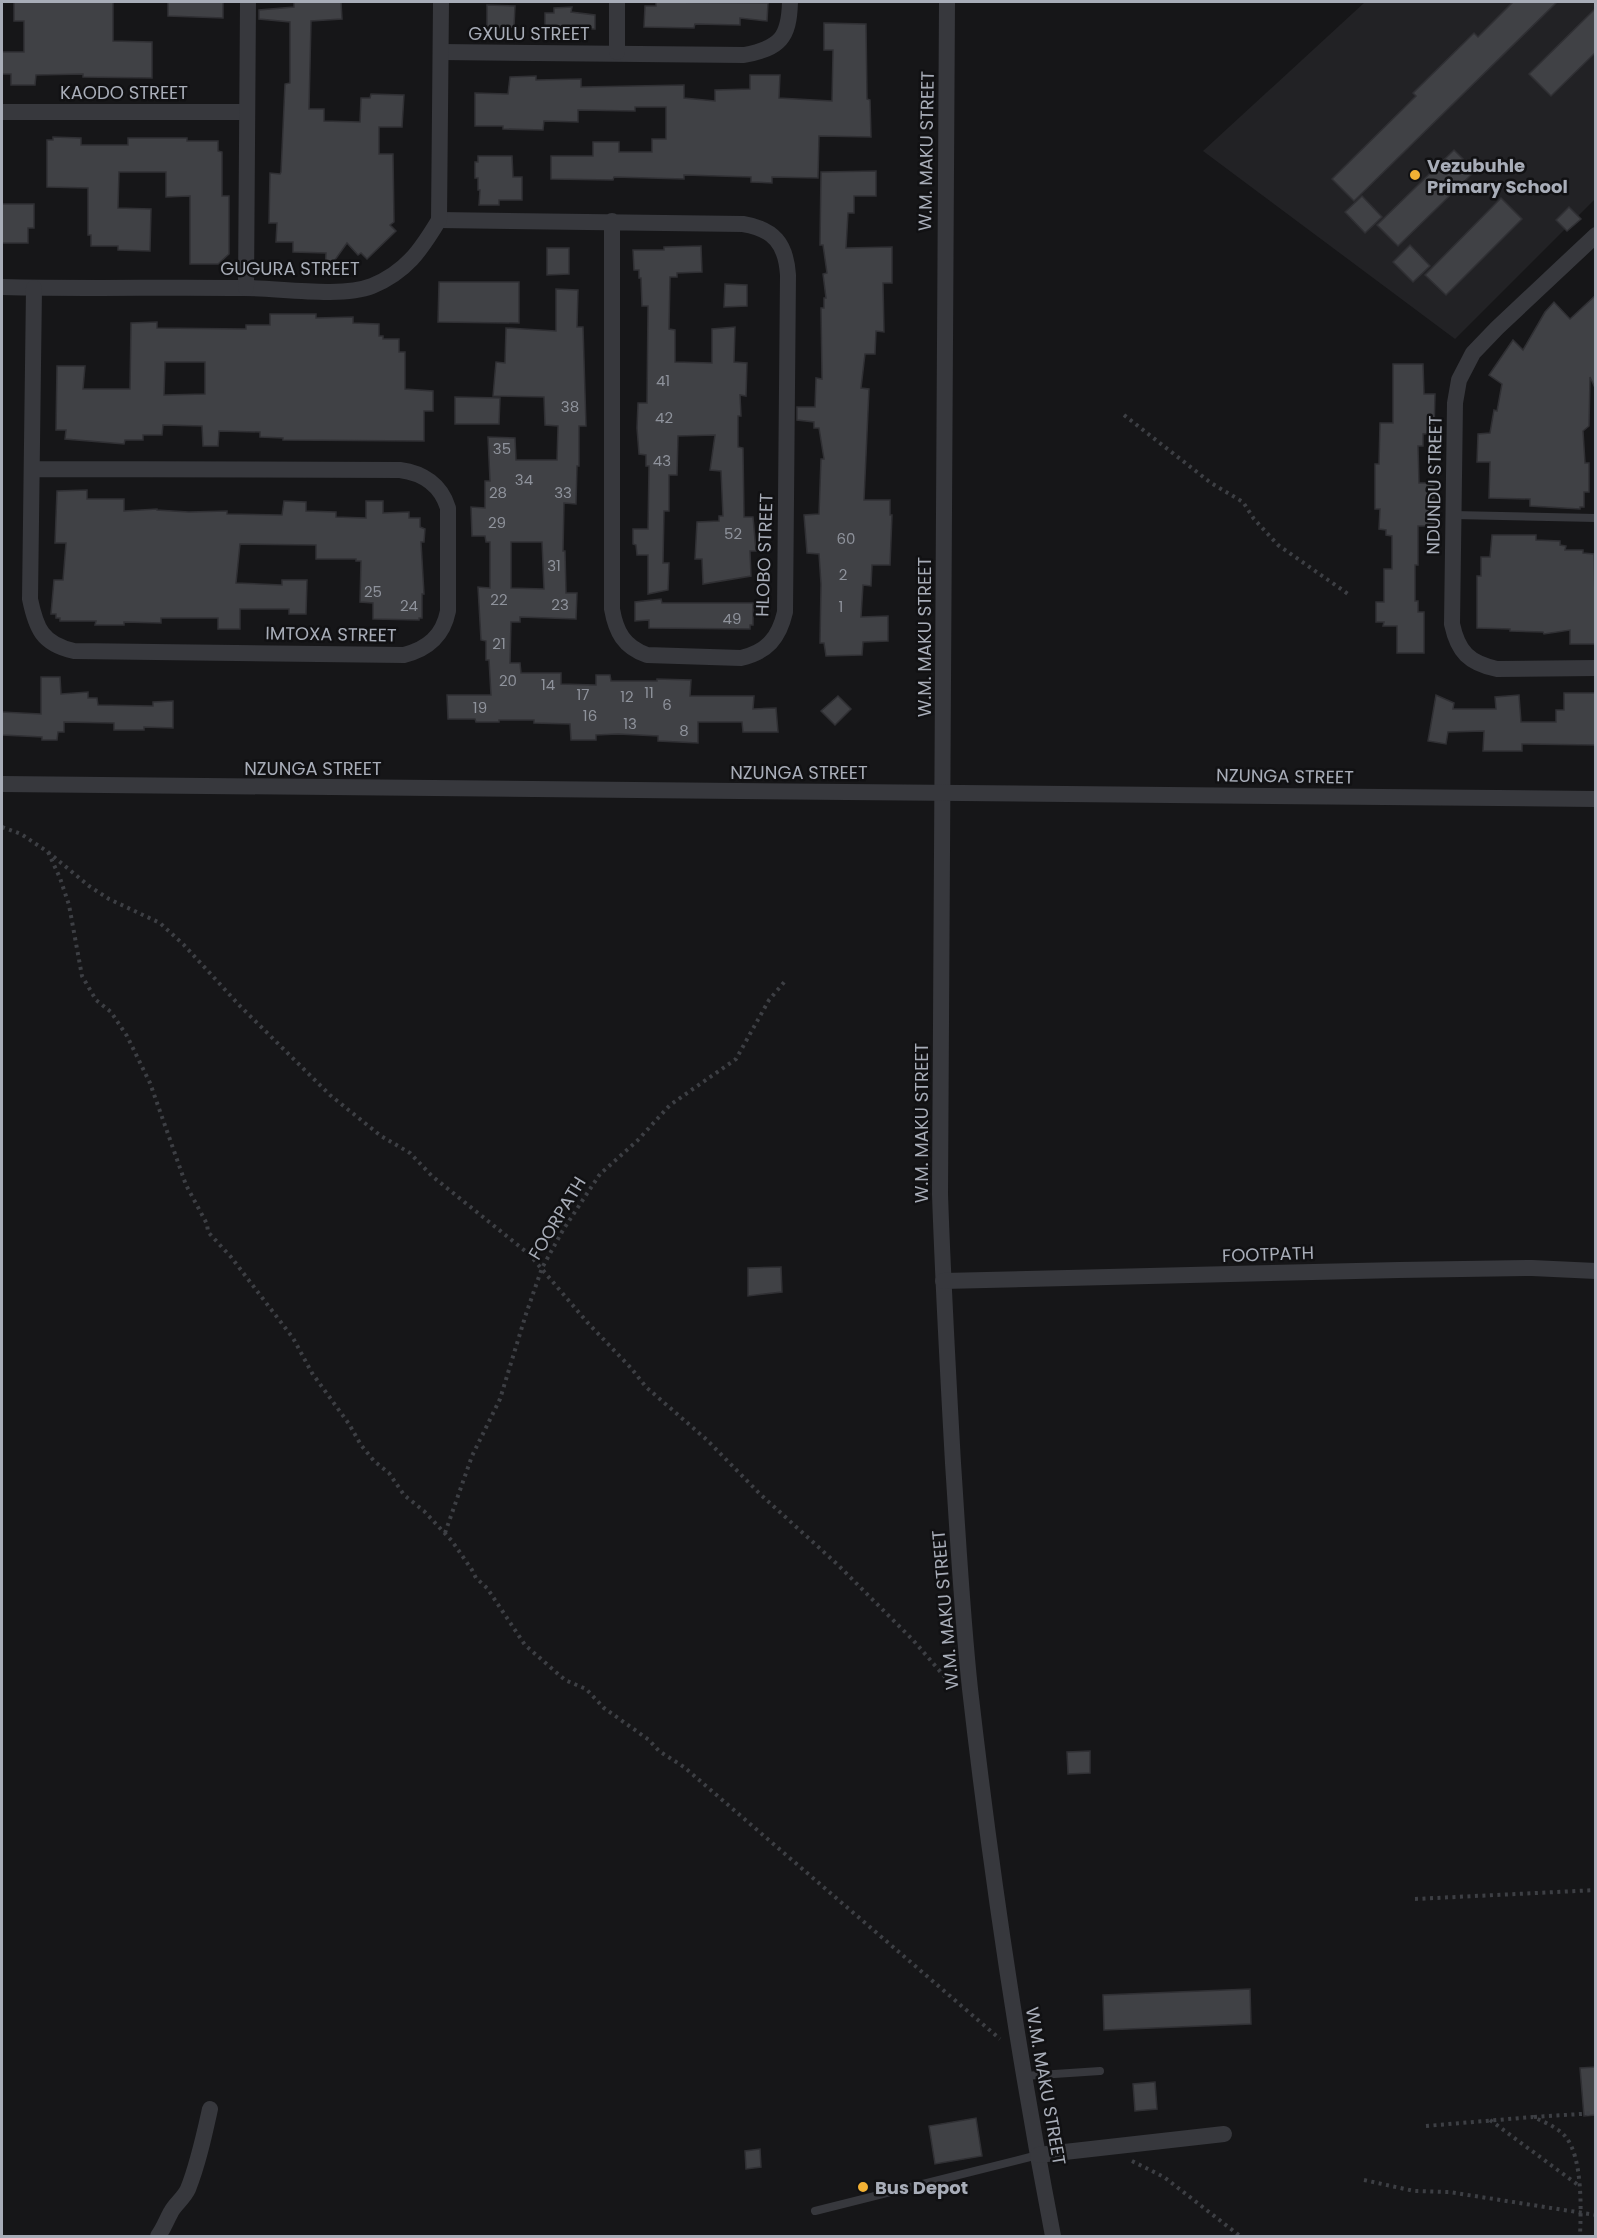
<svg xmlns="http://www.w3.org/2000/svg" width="1597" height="2238" font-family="Poppins,sans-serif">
  <rect width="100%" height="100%" fill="#161618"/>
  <path fill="#222225" d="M1365,2H1595V199L1455,339L1203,151Z"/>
  <g fill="#404145" stroke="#303034" stroke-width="1.5" fill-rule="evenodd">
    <path d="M14,2H113V41L152,42V78L83,77V74L36,75L35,85H11V74H2V52H24V21H14Z"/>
    <path d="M168,2H223V18L168,16Z"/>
    <path d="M294,2H341L342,19L311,21L309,109H324V121L360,122L361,98H370L371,94L404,95L402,127H379V154H393L394,222L390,225L396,231L367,259L361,253L358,255L347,243L325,274L326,253L293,252V242H276L277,223H269L270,173L280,174L281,172L285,84L290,83V22L259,19V10L294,7Z"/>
    <path d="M656,2L768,3L767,21L740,18V25L695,24L694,28L644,27L645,6H656Z"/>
    <path d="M1513,2H1557L1354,201L1332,179L1416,96L1413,93L1474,33L1478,37Z"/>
    <path d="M487,5L515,6L514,27L487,28Z"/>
    <path d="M572,7L571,12L595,15V29L545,28V13H554V8Z"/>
    <path d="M1596,8V52L1551,96L1529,74Z"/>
    <path d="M824,23L866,24L867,99L870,100L871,137L819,136L818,178L772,177V183L751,182V177L684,175V179L614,177L613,180L551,179V156H593V142H619V152H652V139H666V107H635V111L578,110V122L544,121L543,130L503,129V126H475V93L508,94L510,77L536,76V80L581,79V87L684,85V98L715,101V90L750,89V75H780L779,98L832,101L833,50H824Z"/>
    <path d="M53,137L81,138V145H128V138H187V141H218V151L222,152V196H229V254L218,264H190V196L166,197V172H119L118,208L151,209L150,251L118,250V246H91V235H88V188L47,187V140H53Z"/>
    <path d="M1454,150L1475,171L1398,246L1377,225Z"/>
    <path d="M478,156H512L513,177H522V200H499V205H479L480,190H478V178H475V162H478Z"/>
    <path d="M876,171V196H854V213H848L846,248L892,247V283H883L884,332L876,331L875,354H865L861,388L869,389L864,500H890V515H892L890,565H872L871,586L863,585L861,617L888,616V641L863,642L862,655L826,656L824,643H820L821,584L819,554L807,553L804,515L819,514L821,459H824L819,428H814V422L797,420V407H815L816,378L822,379L821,308H824V298H826L823,274L827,273L823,245H820L821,172Z"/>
    <path d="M1362,196L1382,217L1365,233L1345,212Z"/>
    <path d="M1501,198L1522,219L1446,295L1425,275Z"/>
    <path d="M2,204H34V228H28V243H2Z"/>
    <path d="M1569,207L1581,219L1567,231L1556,220Z"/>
    <path d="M1410,245L1430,266L1413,282L1393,262Z"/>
    <path d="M701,246L702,272L677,273V277H670L669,329L675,330V362L712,363V329L735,327L734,362L747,363L746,396L740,395L741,416H738V447L743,448L744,517H753L756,551H750L751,576L703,584L702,559H695L697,522L719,521V516H723L721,471L710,470L715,435L678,436L677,475H669V511H664L663,563H669L668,590L648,594V555H637L636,545L633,544V529H648L649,466H646V455L639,454L637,428L638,403H647L648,306H642L641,278H639V270H634L633,250H664V247Z"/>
    <path d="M547,248H569V274L547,275Z"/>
    <path d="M439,282H519V323L438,322Z"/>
    <path d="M725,284L747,285V306L724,307Z"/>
    <path d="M556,289L578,290L577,327H583L586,426H579V466H577L576,504L564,503L563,551H565L566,593H577L576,619L520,617V622H511L510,663H520L521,673H561V684L596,685V675H610L611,681H657V679L691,680L690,696H754L753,709L776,708L778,732H743L742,722H698V743L658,741V736L618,734L596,735V740H571L570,724L534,723V720H499V722H476L475,719H448L447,695H491L489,660H486V641L481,640L478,587L490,588V542H486L485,536H472L471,507L485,508V481H490L488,437L515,438L516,460H557L558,426L545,425L544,397L493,396L496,362L505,363L506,328L556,331ZM511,542H542L544,589L511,588Z"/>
    <path d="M1596,295V390L1590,377L1589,426L1583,431L1585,463H1589V492H1584V507H1580V509L1530,506V499L1489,498L1490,462H1477L1478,434L1490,433L1494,410L1497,411L1502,384L1489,375L1513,340L1523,350L1545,312L1554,302L1570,319Z"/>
    <path d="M270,314H316V318L353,317V323L379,324V336H383V339H399V352H405V389L433,391V411H424V441L283,440V438L260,437V432L219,431L218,446H203L202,426L163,425L162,435H143V440H125L124,444L65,439L66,430H56L57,366H85L83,389H130L131,323L157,322V328L246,329V325H270ZM165,362H205V394L164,395Z"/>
    <path d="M1393,364H1423L1424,394H1435L1434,433L1423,434V446H1418L1419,483H1434L1435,526H1418V565H1415V601H1418V612H1424V653H1397V626H1383L1384,622H1376V602H1384V569H1392V536L1386,535V530L1379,529L1380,509H1375V464H1379L1380,423H1393Z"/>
    <path d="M455,397L500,398L499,424H455Z"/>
    <path d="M87,490V499H124V511L157,509V510L189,512L227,511V514L282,515L284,501L306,502V511L336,512V517L366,518V501H383V513L409,512V518H420V527L425,529L424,542H421L424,594H422V618H419V620L373,619V603L360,602L361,561H356V559H316V545L240,544L236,583L282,585V580H307L306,614H289V609H240V629H218V618H161V623L124,622V625H95L96,621H60V618H56V614H51L54,580H63L66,543H55L57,491Z"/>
    <path d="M1492,535H1536V540L1560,541V545L1566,546L1565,550H1583V553L1594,554L1596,644H1570V630L1544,634L1543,632L1510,631V629L1477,628V576H1481V557H1490Z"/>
    <path d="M661,599L662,603H753V625H750V629L649,628V620L635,621V602Z"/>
    <path d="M41,677H60L61,694L88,692V698H97L98,705L153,706V702L173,701V728L144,727V730H114V723L64,722V732H58L57,740H42V737L2,735V712L41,714Z"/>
    <path d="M1564,693H1596V745L1522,744V751H1483L1484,731L1448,732L1446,744L1428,741L1436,695L1454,703L1453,709H1496L1495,697L1519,695L1521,722H1556V710H1564Z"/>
    <path d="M838,696L851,709L835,725L821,711Z"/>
    <path d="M781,1267L782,1292L748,1296V1268Z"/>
    <path d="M1090,1751V1773L1068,1774L1067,1752Z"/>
    <path d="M1250,1989L1251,2024L1104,2030L1103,1995Z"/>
    <path d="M1596,2067V2115L1584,2116L1580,2068Z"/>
    <path d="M1155,2082L1157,2109L1135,2111L1133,2084Z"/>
    <path d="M976,2118L982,2156L935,2164L929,2126Z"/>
    <path d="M760,2149L761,2167L746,2169L745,2151Z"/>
  </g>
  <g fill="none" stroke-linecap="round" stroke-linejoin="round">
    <g stroke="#3d3f44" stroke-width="4" stroke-dasharray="3 4.5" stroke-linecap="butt">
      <path d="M1124,415L1211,483L1243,502L1254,519L1278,545L1351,596"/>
      <path d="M2,827L21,834L48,852L89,886L109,899L160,923L184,945L240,1006L330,1095L381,1136L410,1153L432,1176L529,1254L587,1322L631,1368L646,1387L707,1440L760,1494L837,1564L913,1640L951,1684"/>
      <path d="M48,852L60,878L69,905L82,976L96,1000L111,1012L127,1036L150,1083L186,1185L207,1224L208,1232L231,1257L293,1338L312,1373L349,1424L361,1445L374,1461L389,1473L404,1495L424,1511L452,1541L472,1570L476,1578L487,1588L525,1645L565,1680L586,1689L604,1708L649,1740L659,1751L684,1767L1000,2039"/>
      <path d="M445,1533L472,1456L500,1399L526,1314L542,1268L563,1230L600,1174L638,1140L670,1105L736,1059L769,1000L786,980"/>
      <path d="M1415,1899L1596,1890"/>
      <path d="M1534,2117L1596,2113"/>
      <path d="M1490,2120L1578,2185"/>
      <path d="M1426,2126L1533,2117C1544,2122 1557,2127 1565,2136C1583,2157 1581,2210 1580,2236"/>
      <path d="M1132,2161L1164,2177L1240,2236"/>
      <path d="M1364,2180L1414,2191L1449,2192L1596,2215"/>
    </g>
    <g stroke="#37383d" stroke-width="8">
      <path d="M1453,515L1596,518"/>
      <path d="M1024,2076L1100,2071"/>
      <path d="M815,2211L1038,2155"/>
    </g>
    <g stroke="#37383d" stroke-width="16">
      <path d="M947,2L940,1194C943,1284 948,1373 953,1463C958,1538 962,1614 970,1689C991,1873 1018,2055 1053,2236"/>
      <path d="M441,52L744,55C780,48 789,38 790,2"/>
      <path d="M617,52V2"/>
      <path d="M2,112H247"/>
      <path d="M439,220L743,224C774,229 786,244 788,275L785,612C779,638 767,652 741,658L647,655C624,647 616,632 612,609V221"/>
      <path d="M1596,235L1497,328L1473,353L1459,380L1455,403L1452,624C1458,652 1469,663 1497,669L1596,668"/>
      <path d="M2,287C82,289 163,287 244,288C279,288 341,298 372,286C406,272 421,250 439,220L441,2"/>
      <path d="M246,288L248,2"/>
      <path d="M32,469L400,470C423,473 441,485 448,508V611C443,636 428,649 404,655L74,651C42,644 36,628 30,599L34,288"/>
      <path d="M2,784L1596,799"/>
      <path d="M943,1281L1399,1270L1532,1268L1596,1271"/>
      <path d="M1038,2155L1224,2134"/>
      <path d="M158,2236C164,2228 166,2221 171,2212C175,2204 184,2198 188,2189C198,2164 204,2136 210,2109"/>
    </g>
  </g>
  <g fill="#f2b134" stroke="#111113" stroke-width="2">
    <circle cx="1415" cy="175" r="6"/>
    <circle cx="863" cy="2187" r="6"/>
  </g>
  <g text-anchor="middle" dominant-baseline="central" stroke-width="5" stroke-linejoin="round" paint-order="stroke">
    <g font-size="15" fill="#8e929b">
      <text x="663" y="380">41</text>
      <text x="570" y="406">38</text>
      <text x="664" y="417">42</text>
      <text x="502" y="448">35</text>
      <text x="662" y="460">43</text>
      <text x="524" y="479">34</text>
      <text x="498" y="492">28</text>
      <text x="563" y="492">33</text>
      <text x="497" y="522">29</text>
      <text x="733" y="533">52</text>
      <text x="846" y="538">60</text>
      <text x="554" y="565">31</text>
      <text x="843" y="574">2</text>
      <text x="373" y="591">25</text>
      <text x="499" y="599">22</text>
      <text x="560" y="604">23</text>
      <text x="409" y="605">24</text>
      <text x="841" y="606">1</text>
      <text x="732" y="618">49</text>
      <text x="499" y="643">21</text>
      <text x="508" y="680">20</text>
      <text x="548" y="684">14</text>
      <text x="649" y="692">11</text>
      <text x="583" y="694">17</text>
      <text x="627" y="696">12</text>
      <text x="667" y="704">6</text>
      <text x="480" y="707">19</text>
      <text x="590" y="715">16</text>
      <text x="630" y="723">13</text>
      <text x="684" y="730">8</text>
    </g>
    <g font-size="18" fill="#a8adb8" stroke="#111113">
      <text x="529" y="33">GXULU STREET</text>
      <text x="124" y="92">KAODO STREET</text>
      <text transform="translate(926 151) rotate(-89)">W.M. MAKU STREET</text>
      <text x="290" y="268">GUGURA STREET</text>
      <text transform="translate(1434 485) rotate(-89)">NDUNDU STREET</text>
      <text transform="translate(764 555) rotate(-88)">HLOBO STREET</text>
      <text transform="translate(331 634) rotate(1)">IMTOXA STREET</text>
      <text transform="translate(924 637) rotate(-90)">W.M. MAKU STREET</text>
      <text x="313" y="768">NZUNGA STREET</text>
      <text x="799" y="772">NZUNGA STREET</text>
      <text transform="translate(1285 776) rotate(1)">NZUNGA STREET</text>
      <text transform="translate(921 1123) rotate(-90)">W.M. MAKU STREET</text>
      <text transform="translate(557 1218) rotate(-59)">FOORPATH</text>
      <text transform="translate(1268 1254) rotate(-2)">FOOTPATH</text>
      <text transform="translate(945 1610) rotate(-95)">W.M. MAKU STREET</text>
      <text transform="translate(1046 2086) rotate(80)">W.M. MAKU STREET</text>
    </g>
    <g font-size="18" font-weight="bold" fill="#a8adb8" stroke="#111113" text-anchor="start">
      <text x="1427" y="165">Vezubuhle<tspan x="1427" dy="21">Primary School</tspan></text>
      <text x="875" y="2187">Bus Depot</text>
    </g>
  </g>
  <rect width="1597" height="2238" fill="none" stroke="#a8adb8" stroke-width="6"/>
</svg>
